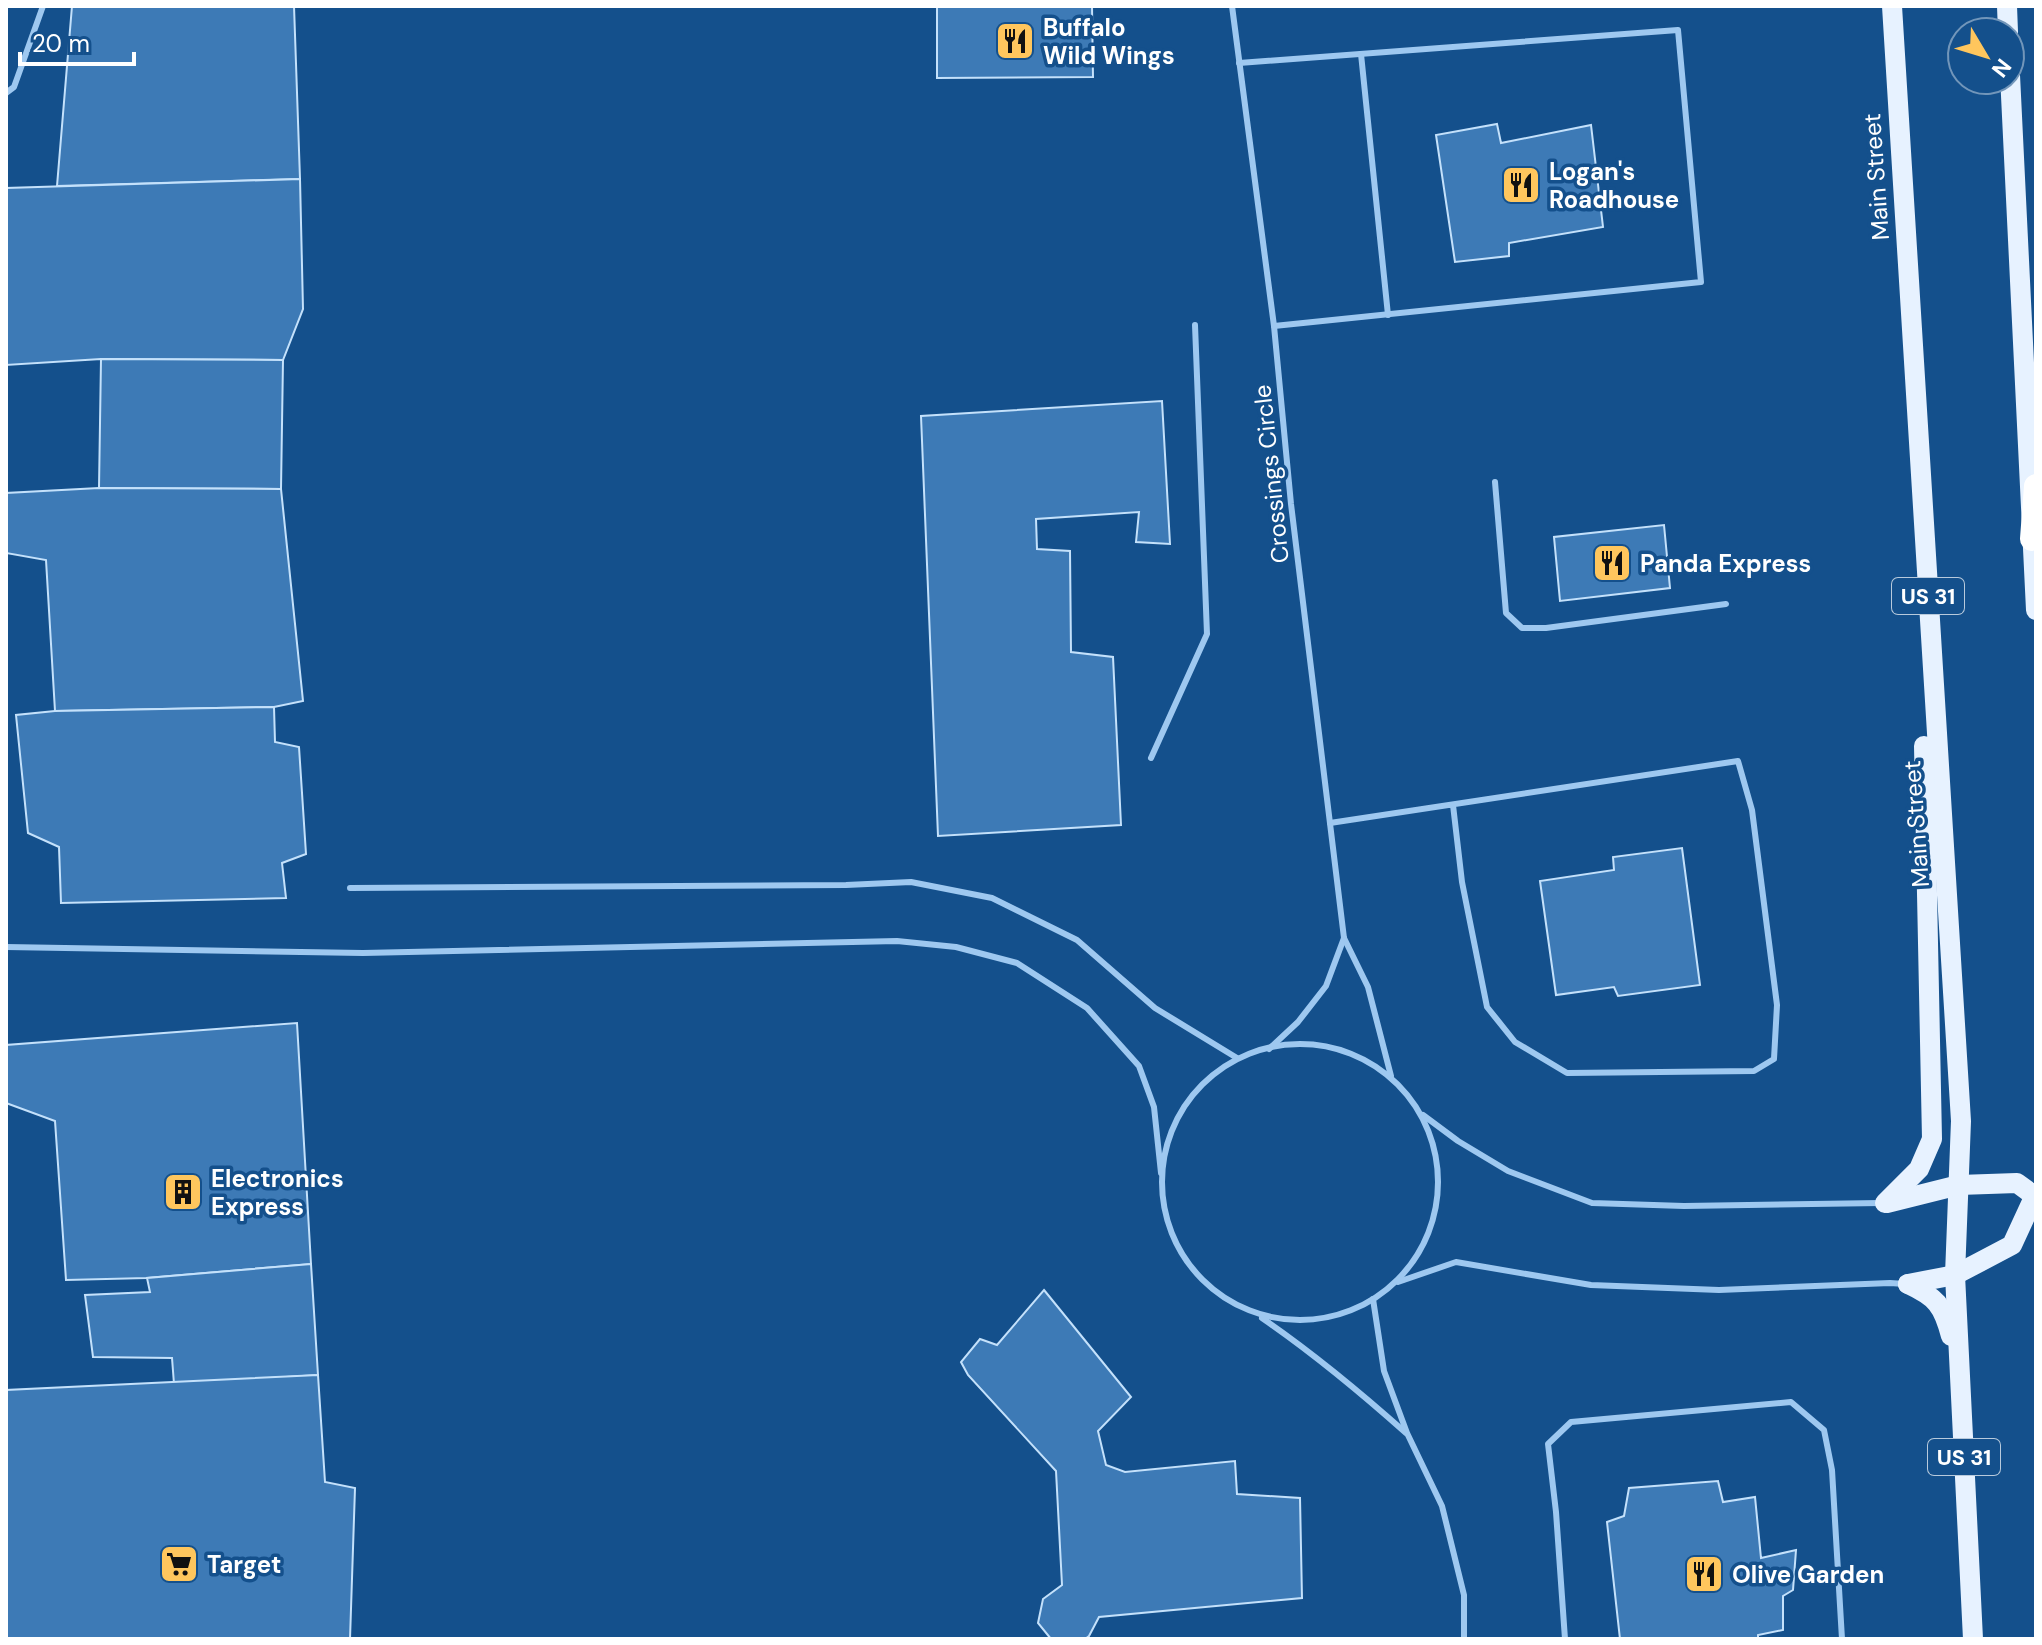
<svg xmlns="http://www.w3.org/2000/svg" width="2042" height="1645" font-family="'DM Sans',sans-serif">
  <rect width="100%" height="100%" fill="#14508c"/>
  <g fill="#3d7ab6" stroke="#c4e1fb" stroke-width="2">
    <path d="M72,6H294L300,179L57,186Z"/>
    <path d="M937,6H1092L1093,77L937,78Z"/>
    <path d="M1497,124L1501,143L1591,125L1603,227L1509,243V256L1455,262L1436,135Z"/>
    <path d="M300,179L303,309L283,360L101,359L6,365V188Z"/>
    <path d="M101,359L283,360L281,489L99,488Z"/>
    <path d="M1162,401L1170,544L1136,542L1139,512L1036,519L1037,549L1070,551L1071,652L1113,657L1121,825L938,836L921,416Z"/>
    <path d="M99,488L281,489L303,701L274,707L55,711L46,560L6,553V493Z"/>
    <path d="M1664,525L1670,588L1560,601L1554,537Z"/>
    <path d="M274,707L275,742L299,747L306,854L282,863L286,898L61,903L59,847L28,833L16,715L55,711Z"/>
    <path d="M1682,848L1700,985L1618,996L1614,987L1556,995L1540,881L1614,870L1613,857Z"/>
    <path d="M297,1023L311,1264L147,1278L66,1280L55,1121L6,1103V1045Z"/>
    <path d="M311,1264L318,1375L174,1384L172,1358L93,1357L85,1295L150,1292L147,1278Z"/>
    <path d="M1044,1290L1131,1397L1098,1431L1106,1465L1125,1472L1235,1461L1237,1494L1300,1498L1302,1598L1099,1617L1089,1636L1085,1639H1051L1038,1623L1043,1599L1062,1585L1056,1471L968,1375L961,1362L980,1339L997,1345Z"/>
    <path d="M318,1375L325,1482L355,1488L350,1639H6V1390Z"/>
    <path d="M1718,1481L1723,1502L1755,1497L1761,1558L1796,1550L1793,1590L1783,1596V1630L1758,1635V1639H1620L1607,1522L1624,1516L1629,1488Z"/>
  </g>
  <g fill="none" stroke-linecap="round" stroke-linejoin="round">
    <g stroke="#9ec8f0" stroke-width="6">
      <path d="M1232,6L1274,326L1291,504L1344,938L1368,987L1391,1076"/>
      <path d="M1361,54L1388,315"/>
      <path d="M1239,63L1678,30L1701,282L1274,326"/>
      <path d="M6,93L14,87L43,6"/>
      <path d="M1495,482L1506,613L1522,628H1546L1726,604"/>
      <path d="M1151,758L1207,634L1195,325"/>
      <path d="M1330,823L1738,761L1752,810L1777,1005L1774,1059L1754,1071L1567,1073L1515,1042L1487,1007L1462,882L1453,805"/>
      <path d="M350,888L846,885L911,882L992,898L1077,940L1155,1008L1237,1058"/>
      <path d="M6,947L363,953L897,941L956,947L1017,963L1087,1008L1139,1066L1154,1107L1161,1173"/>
      <circle cx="1300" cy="1182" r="138"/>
      <path d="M1269,1049L1298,1022L1326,986L1344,938"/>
      <path d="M1423,1115L1458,1141L1508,1171L1592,1203L1684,1206L1881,1203"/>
      <path d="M1398,1282L1456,1262L1591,1285L1719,1290L1890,1283L1905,1284"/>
      <path d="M1373,1299L1384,1371L1407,1433L1442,1506L1464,1595V1639"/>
      <path d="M1262,1318C1313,1353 1360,1392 1406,1433"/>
      <path d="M1565,1639L1556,1512L1548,1444L1571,1422L1791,1402L1824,1430L1832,1470L1842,1639"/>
    </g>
    <g stroke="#e7f2ff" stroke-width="20">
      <path d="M1892,6L1961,1121L1955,1275L1973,1639"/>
      <path d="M2007,6L2008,32"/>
      <path d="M2010,75L2036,610"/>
      <path d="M1885,1203L1919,1169L1932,1139L1924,746"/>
      <path d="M1887,1203L1959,1185L2017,1183L2036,1197"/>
      <path d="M1908,1284L1955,1275L2012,1245L2036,1193"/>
      <path d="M1908,1284C1936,1297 1943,1305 1951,1336"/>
    </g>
    <path stroke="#fff" stroke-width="24" d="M2032,539L2036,486"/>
  </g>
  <defs>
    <g id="restaurant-square" transform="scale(2)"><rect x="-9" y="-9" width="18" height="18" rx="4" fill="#ffc65d" stroke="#14508c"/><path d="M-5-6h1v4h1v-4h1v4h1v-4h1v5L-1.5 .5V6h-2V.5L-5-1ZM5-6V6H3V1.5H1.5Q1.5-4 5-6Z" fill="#111"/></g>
    <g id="building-square" transform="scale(2)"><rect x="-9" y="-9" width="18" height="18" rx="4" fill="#ffc65d" stroke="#14508c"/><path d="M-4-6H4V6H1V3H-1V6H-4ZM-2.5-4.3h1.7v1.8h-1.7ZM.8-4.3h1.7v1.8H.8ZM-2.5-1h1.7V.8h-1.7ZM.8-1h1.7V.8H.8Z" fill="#111"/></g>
    <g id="supermarket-square" transform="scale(2)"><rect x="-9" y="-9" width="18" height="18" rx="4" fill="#ffc65d" stroke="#14508c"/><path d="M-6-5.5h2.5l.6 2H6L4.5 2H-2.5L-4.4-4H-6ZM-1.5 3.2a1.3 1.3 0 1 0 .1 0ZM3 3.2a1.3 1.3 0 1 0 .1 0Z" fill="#111"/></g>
  </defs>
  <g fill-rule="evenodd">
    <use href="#restaurant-square" x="1015" y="41"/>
    <use href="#restaurant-square" x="1521" y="185"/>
    <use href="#restaurant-square" x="1612" y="563"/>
    <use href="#building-square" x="183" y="1192"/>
    <use href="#supermarket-square" x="179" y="1564"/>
    <use href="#restaurant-square" x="1704" y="1574"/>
  </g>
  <g text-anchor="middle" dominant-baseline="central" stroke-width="7" stroke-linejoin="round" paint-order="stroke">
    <g fill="#14508c" stroke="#b8cadc" stroke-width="2">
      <rect x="1892" y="578" width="72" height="36" rx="6"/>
      <rect x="1928" y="1439" width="72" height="36" rx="6"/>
    </g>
    <g font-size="22" font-weight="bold" fill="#fff">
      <text x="1928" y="596">US 31</text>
      <text x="1964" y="1457">US 31</text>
    </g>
    <g font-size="24" font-weight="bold" fill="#fff" stroke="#14508c" text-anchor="start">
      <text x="1043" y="27">Buffalo<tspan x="1043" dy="28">Wild Wings</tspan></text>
      <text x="1549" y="171">Logan's<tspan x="1549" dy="28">Roadhouse</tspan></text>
      <text x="1640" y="563">Panda Express</text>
      <text x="211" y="1178">Electronics<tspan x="211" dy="28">Express</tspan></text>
      <text x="207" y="1564">Target</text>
      <text x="1732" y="1574">Olive Garden</text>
    </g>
    <g font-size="24" fill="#fff" stroke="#14508c">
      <text transform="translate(1876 177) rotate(-94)">Main Street</text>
      <text transform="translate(1271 474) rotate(-96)">Crossings Circle</text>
      <text transform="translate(1916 824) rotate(-94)">Main Street</text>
    </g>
  </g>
  <rect width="2042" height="1645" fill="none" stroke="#ffffff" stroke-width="16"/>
  <g transform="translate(1986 56) rotate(128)"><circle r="38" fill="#14508c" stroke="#7296ba" stroke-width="2"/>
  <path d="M0-6L14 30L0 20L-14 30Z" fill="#ffc65d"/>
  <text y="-12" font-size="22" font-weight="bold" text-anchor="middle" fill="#ffffff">N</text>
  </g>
  <path d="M20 52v12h114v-12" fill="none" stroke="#ffffff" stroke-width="4"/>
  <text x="32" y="52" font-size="24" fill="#ffffff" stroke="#14508c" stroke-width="6" paint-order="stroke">20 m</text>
</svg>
